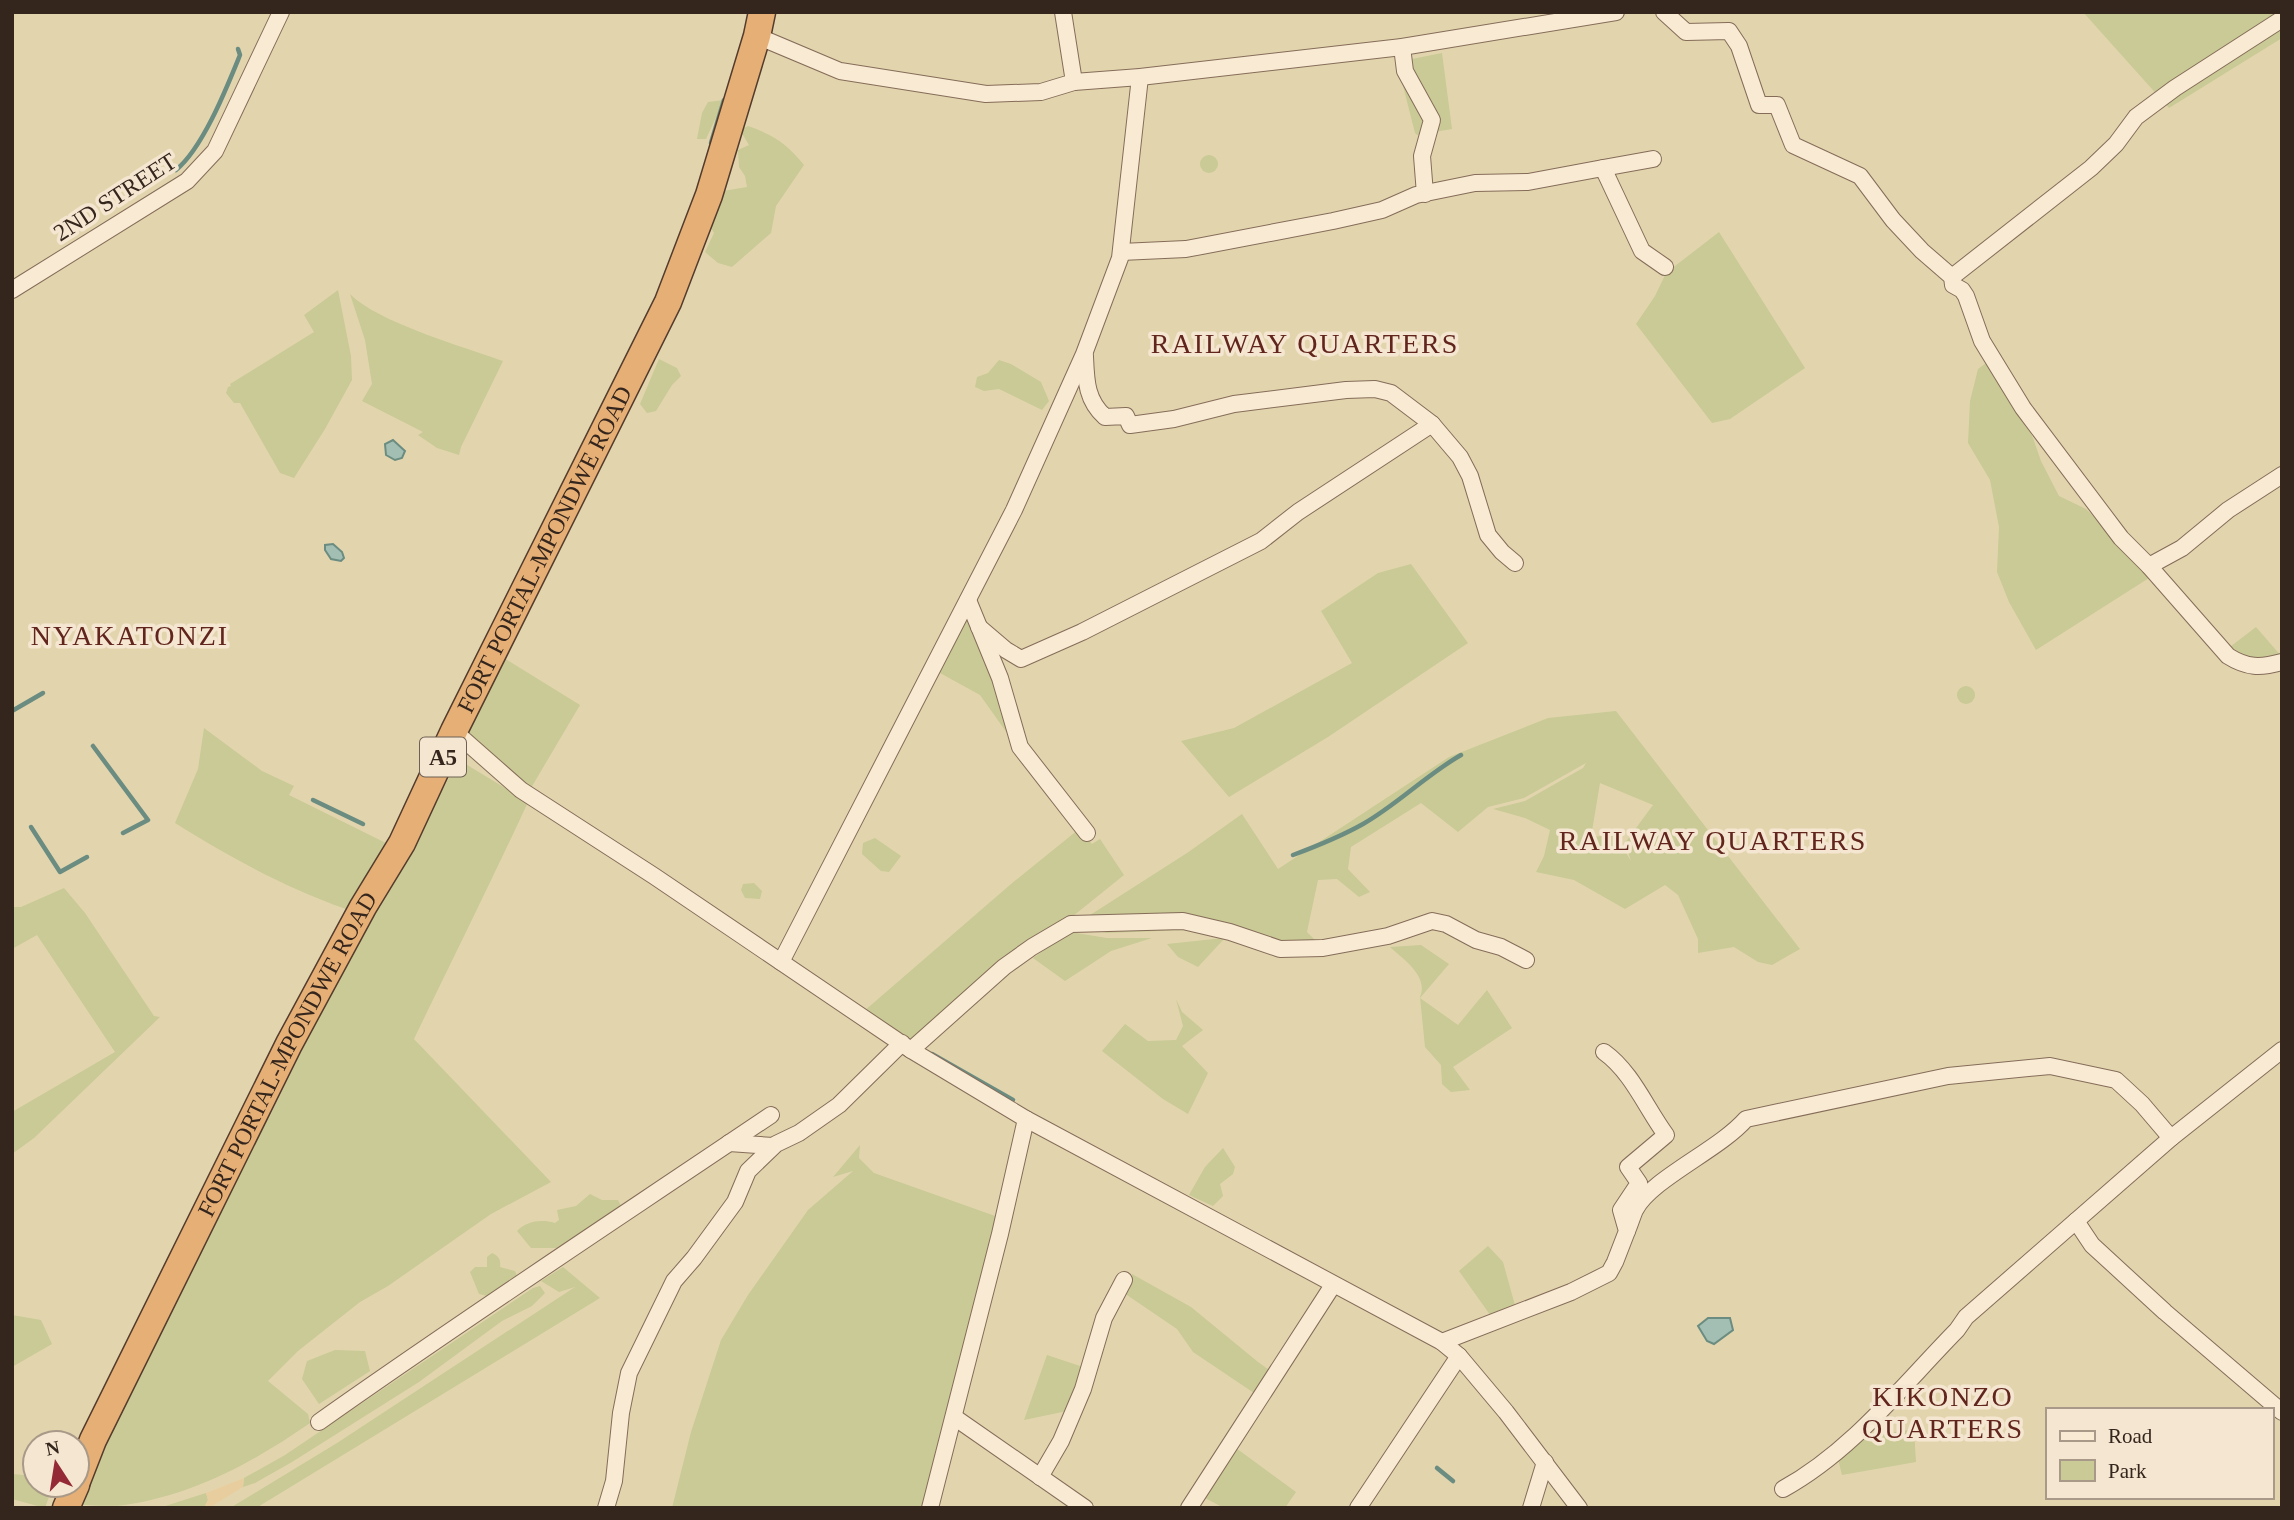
<svg xmlns="http://www.w3.org/2000/svg" width="2294" height="1520" font-family="Georgia,serif">
  <rect width="100%" height="100%" fill="#eddbc1"/>
  <path fill="#e2d5ae" fill-rule="evenodd" d="M12,12H2282V1508H12ZM2047,1410H2271V1497H2047ZM35,1443H77V1485H35Z"/>
  <g fill="#c9ca95" fill-rule="evenodd">
    <path d="M2083,12H2282V38L2169,108Z"/>
    <path d="M1442,53L1452,129L1417,135L1415,133L1397,62Z"/>
    <path d="M724,100L706,139H697L702,113L708,102Z"/>
    <path d="M748,126C774,135 787,144 804,165L776,206L771,233L732,267L718,263L705,252L714,233L708,223L717,192L747,187L745,176L739,167L738,150L749,145L740,130Z"/>
    <circle cx="1209" cy="164" r="9"/>
    <path d="M1719,232L1805,368L1730,419L1712,423L1636,324L1655,296L1666,273Z"/>
    <path d="M338,290L351,356L352,380L325,429L294,478L280,473L240,403H234L226,393L228,387L231,386L230,384L314,332L304,315Z"/>
    <path d="M350,294C377,322 464,347 503,361L461,447L459,455L437,448L418,435L423,432L362,401L372,384L365,340Z"/>
    <path d="M659,359L677,368L681,376L672,385L656,411L647,413L640,404Z"/>
    <path d="M999,360L1011,364L1041,382L1049,401L1042,410L999,389L984,391L975,387L977,377L988,373Z"/>
    <path d="M1990,360L2027,421L2041,461L2059,496L2086,509L2121,543L2149,578L2036,650L2009,602L1997,572L1999,527L1990,480L1968,443L1970,401L1978,369Z"/>
    <path d="M1411,564L1468,643L1328,737L1229,797L1181,741L1234,728L1352,663L1321,611L1378,573Z"/>
    <path d="M969,615L997,682L1012,740L980,695L940,673Z"/>
    <path d="M2256,627L2282,657L2264,663L2226,650Z"/>
    <path d="M504,658L580,705L531,788L470,743L468,731Z"/>
    <circle cx="1966" cy="695" r="9"/>
    <path d="M1616,711L1800,949L1772,965L1758,962L1734,947L1698,953V939L1678,895L1665,885L1625,909L1574,880L1536,872L1544,856L1550,830L1525,818L1493,809L1525,801L1583,768L1586,763L1524,798L1488,807L1458,832L1421,803L1351,847L1348,869L1370,892L1359,897L1337,879L1318,880L1307,932L1320,945L1279,944L1187,930L1107,933L1073,926L1187,853L1242,814L1278,869L1449,757L1548,718ZM1600,783L1653,805L1625,843L1631,861L1615,835L1591,837Z"/>
    <path d="M204,728L262,771L294,786L289,795L390,845L346,909C284,887 231,858 175,823L198,769Z"/>
    <path d="M459,760L528,802C491,882 452,960 414,1039L551,1182L491,1214L388,1286L360,1302L298,1351L268,1381L308,1414L310,1423C254,1462 193,1495 125,1505C108,1507 88,1505 71,1504L146,1352L156,1343L234,1178L270,1116L323,1007L374,912Z"/>
    <path d="M1079,829L1092,844L1100,839L1124,875L943,1021L915,1041L863,1012L1011,884Z"/>
    <path d="M875,838L901,856L889,872L881,871L862,854L863,843Z"/>
    <path d="M754,883L762,891L760,899L745,898L741,890L743,884Z"/>
    <path d="M64,888L85,913L154,1016L160,1017L34,1138L12,1154V1112L115,1052L37,935L12,949V907H21Z"/>
    <path d="M1070,932L1107,938H1152L1111,951L1065,981L1033,958Z"/>
    <path d="M1233,937L1223,940L1198,967L1178,957L1167,944Z"/>
    <path d="M1421,945L1449,964L1420,998L1458,1025L1487,990L1512,1028L1453,1067L1470,1090L1451,1092L1442,1084L1441,1065L1425,1047L1420,997C1429,976 1403,959 1390,947Z"/>
    <path d="M1176,999L1182,1012L1203,1030L1182,1046L1208,1073L1188,1114L1163,1099L1102,1051L1125,1024L1148,1041L1176,1040L1183,1026Z"/>
    <path d="M860,1145L859,1158L874,1173L998,1217L927,1508H672L691,1432L721,1340L748,1295L808,1210L853,1171L833,1177Z"/>
    <path d="M1223,1148L1235,1167L1233,1174L1220,1184L1223,1196L1213,1206L1189,1195L1205,1167Z"/>
    <path d="M590,1194L602,1200H618L622,1208L567,1248H531L517,1231C527,1221 541,1219 555,1223L559,1220L557,1210L576,1206Z"/>
    <path d="M1488,1246L1503,1262L1516,1309L1493,1319L1459,1271Z"/>
    <path d="M492,1253C499,1256 501,1260 500,1267L515,1271L517,1276L495,1298L479,1294L470,1272L475,1267H487V1257Z"/>
    <path d="M563,1267L600,1298L261,1505L257,1508H230L337,1443L575,1287L559,1292L541,1281Z"/>
    <path d="M1132,1274L1191,1307L1258,1362L1272,1372L1257,1395L1193,1352L1177,1329L1124,1293Z"/>
    <path d="M540,1286L545,1293L532,1306L502,1321L419,1382L292,1462L255,1483L243,1487L244,1478L285,1455L533,1288Z"/>
    <path d="M12,1315L41,1320L52,1344L12,1367Z"/>
    <path d="M335,1350L365,1351L370,1371L319,1404L302,1379L307,1361Z"/>
    <path d="M1047,1355L1086,1368L1072,1410L1024,1420Z"/>
    <path d="M1914,1429L1916,1462L1842,1475L1837,1455L1859,1438Z"/>
    <path d="M1236,1448L1296,1492L1285,1508H1224L1205,1498Z"/>
    <path d="M12,1474L35,1476V1485H53L45,1508L12,1499Z"/>
    <path d="M206,1493L208,1500L204,1508H159Z"/>
  </g>
  <path fill="#e8ce9e" d="M244,1478L243,1487L209,1508H204L208,1500L206,1493Z"/>
  <g fill="#a3bfb4" stroke="#6b8c81" stroke-width="2">
    <path d="M393,440L405,451L402,458L395,460L386,455L385,444Z"/>
    <path d="M333,544L342,552L344,558L341,561L331,559L325,550V545Z"/>
    <path d="M1708,1318H1730L1733,1330L1714,1344L1707,1341L1698,1326Z"/>
  </g>
  <g fill="none" stroke-linecap="round" stroke-linejoin="round">
    <g stroke="#6b8c81" stroke-width="4.5">
      <path d="M711,143L724,100"/>
      <path d="M176,170C203,148 227,87 240,55L238,49"/>
      <path d="M12,711L43,693"/>
      <path d="M93,746L148,820L123,833"/>
      <path d="M313,800L363,824"/>
      <path d="M31,827L60,872L87,857"/>
      <path d="M1293,855C1317,846 1340,837 1363,824C1398,804 1426,775 1461,755"/>
      <path d="M932,1054L1013,1100"/>
      <path d="M1437,1468L1453,1481"/>
    </g>
    <g stroke="#856c59" stroke-width="18">
      <g id="minor">
        <path d="M1664,12L1686,32L1729,31L1739,46L1759,105H1777L1793,145L1860,176L1893,220L1922,251L1952,277L1953,285L1962,290L1966,296L1982,341L2023,408L2121,538L2149,566L2228,656C2247,668 2260,668 2282,662"/>
        <path d="M757,36L840,71L986,94L1041,92L1074,82L1063,12"/>
        <path d="M1402,47L1405,71L1432,120L1422,156L1425,194"/>
        <path d="M1074,82L1140,77L1402,47L1616,12"/>
        <path d="M1603,168L1653,159"/>
        <path d="M1121,252L1186,249L1333,221L1382,210L1416,195L1475,183L1528,182L1603,168L1642,251L1665,267"/>
        <path d="M1952,277L2091,168L2116,144L2136,117L2175,88L2282,19"/>
        <path d="M12,290L187,181L215,151L281,12"/>
        <path d="M1085,356C1086,380 1086,400 1105,417L1126,416L1130,425L1174,419L1234,404L1346,390L1375,389L1391,393L1432,424L1460,457L1470,476L1488,535L1502,552L1515,563"/>
        <path d="M2149,566L2182,548L2228,510L2282,475"/>
        <path d="M968,600L1000,678L1020,747L1087,833"/>
        <path d="M979,627L1006,650L1021,659L1082,632L1261,541L1298,512L1432,424"/>
        <path d="M454,731L521,790L654,876L911,1050L1026,1119L1442,1342L1459,1356L1506,1412L1579,1508"/>
        <path d="M781,962L1014,510L1084,354L1120,258L1140,77"/>
        <path d="M911,1050L1004,967L1032,947L1071,924L1183,921L1230,932L1280,949L1323,948L1388,936L1432,921L1446,924L1476,940L1501,947L1526,960"/>
        <path d="M729,1143L773,1146"/>
        <path d="M2076,1221L2092,1245L2165,1312L2282,1412"/>
        <path d="M1627,1231C1630,1224 1632,1217 1635,1210C1651,1179 1719,1150 1746,1119L1948,1076L2050,1066L2116,1080L2142,1104L2171,1138"/>
        <path d="M1442,1342L1571,1292L1609,1273L1615,1262L1627,1231L1621,1210L1639,1183L1628,1167L1666,1135C1646,1108 1632,1072 1604,1052"/>
        <path d="M954,1417L1085,1508"/>
        <path d="M319,1422C467,1317 620,1217 771,1115"/>
        <path d="M1040,1477L1061,1441L1083,1389L1104,1318L1124,1280"/>
        <path d="M1783,1489C1852,1451 1902,1386 1957,1330L1966,1317L2171,1138L2282,1050"/>
        <path d="M606,1508L614,1481L621,1413L629,1373L674,1281L694,1258L735,1202L748,1171L776,1144L799,1133L839,1105L902,1043"/>
        <path d="M930,1508L1000,1234L1026,1119"/>
        <path d="M1189,1508L1333,1285"/>
        <path d="M1358,1508L1459,1356"/>
        <path d="M1531,1508L1545,1462"/>
      </g>
    </g>
    <g stroke="#533b2d" stroke-width="29">
      <g id="trunk">
        <path id="s1" d="M77,1481L93,1440L289,1044L363,907L402,843L454,731L668,302L709,195L757,36L762,12"/>
        <path d="M66,1508L76,1485"/>
      </g>
    </g>
    <use href="#minor" stroke="#f8ead3" stroke-width="16"/>
    <use href="#trunk" stroke="#e5af76" stroke-width="26"/>
  </g>
  <g text-anchor="middle" dominant-baseline="central" stroke-width="7" stroke-linejoin="round" paint-order="stroke">
    <rect fill="#f4e6d0" stroke="#6e6053" stroke-width="2" x="420" y="737.5" width="46" height="39" rx="5"/>
    <g font-size="23" font-weight="bold" fill="#35261d">
      <text x="443" y="757">A5</text>
    </g>
    <g font-size="24" fill="#35261d" stroke="#f4e6d0">
      <text transform="translate(115 197) rotate(-33)">2ND STREET</text>
      <text stroke="none"><textPath href="#s1" startOffset="1043">FORT PORTAL-MPONDWE ROAD</textPath></text>
      <text stroke="none"><textPath href="#s1" startOffset="476">FORT PORTAL-MPONDWE ROAD</textPath></text>
    </g>
    <g font-size="28" letter-spacing="2" fill="#61251d" stroke="#f4e6d0">
      <text x="1305" y="343">RAILWAY QUARTERS</text>
      <text x="130" y="635">NYAKATONZI</text>
      <text x="1713" y="840">RAILWAY QUARTERS</text>
      <text x="1943" y="1396">KIKONZO<tspan x="1943" dy="32">QUARTERS</tspan></text>
    </g>
  </g>
  <rect width="2294" height="1520" fill="none" stroke="#35261d" stroke-width="28"/>
  <rect x="2046" y="1408" width="228" height="91" fill="#f4e6d0" stroke="#a89988" stroke-width="2"/>
  <rect x="2060" y="1431" width="35" height="10" fill="#f8ead3" stroke="#a89988" stroke-width="2"/>
  <text x="2108" y="1443" font-size="21" fill="#35261d">Road</text>
  <rect x="2060" y="1460" width="35" height="21" fill="#c9ca95" stroke="#a89988" stroke-width="2"/>
  <text x="2108" y="1478" font-size="21" fill="#35261d">Park</text>
  <g transform="translate(56 1464) rotate(348)"><circle r="33" fill="#f4e6d0" stroke="#a89988" stroke-width="2"/>
  <path d="M0-5L12 26L0 18L-12 26Z" fill="#932a35"/>
  <text y="-10" font-size="19" font-weight="bold" text-anchor="middle" fill="#35261d">N</text>
  </g>
</svg>
